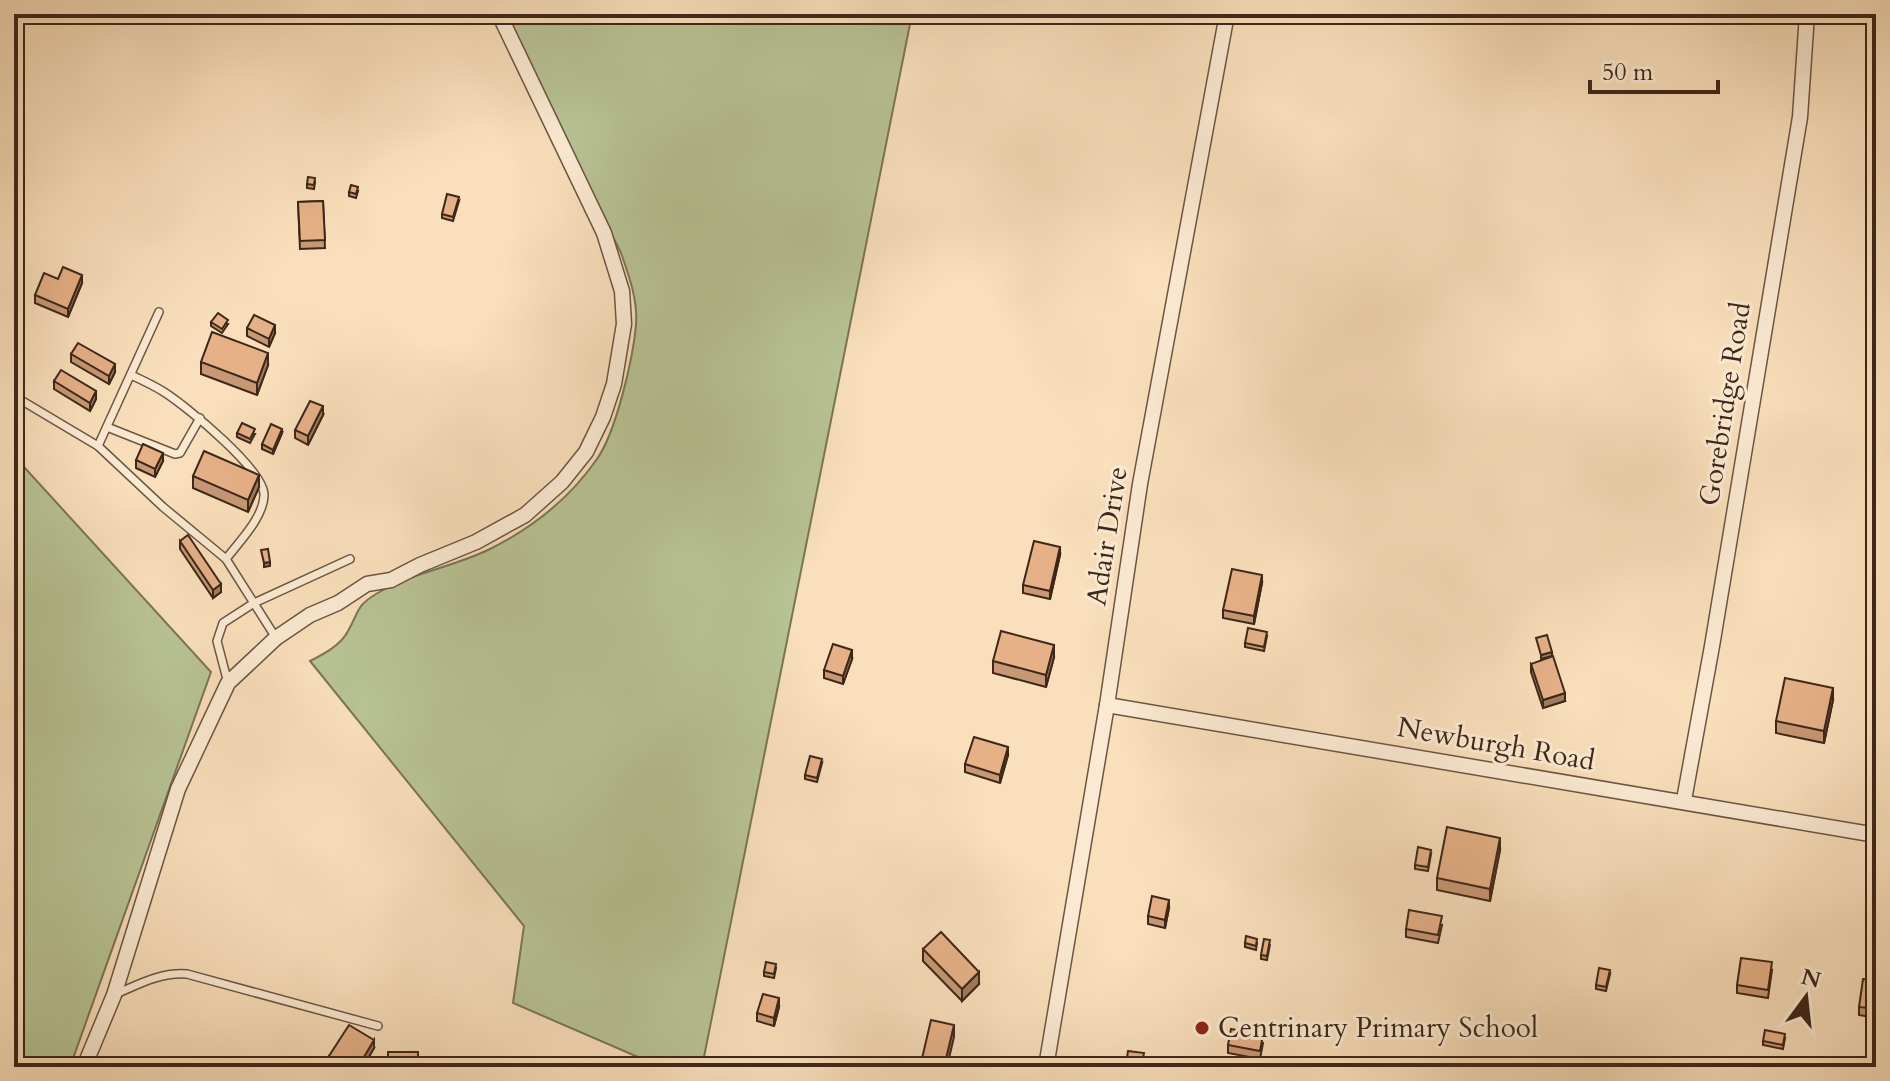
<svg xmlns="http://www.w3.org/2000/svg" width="1890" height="1081" font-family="Cardo,serif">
  <rect width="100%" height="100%" fill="#f9dfbb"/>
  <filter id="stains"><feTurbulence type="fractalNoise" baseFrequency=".0025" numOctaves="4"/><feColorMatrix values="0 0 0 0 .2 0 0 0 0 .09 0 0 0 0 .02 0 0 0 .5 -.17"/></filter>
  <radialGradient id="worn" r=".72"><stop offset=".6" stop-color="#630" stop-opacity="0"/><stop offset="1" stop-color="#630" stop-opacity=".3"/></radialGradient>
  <g fill="#b8c394" stroke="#7b7556" stroke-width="2">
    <path d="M502,14H912L702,1067H661L513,1003L524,926L310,661C324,654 341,645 348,631C359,612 356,606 376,594C410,573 454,567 490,549C532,528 570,498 597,459C616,432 633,359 636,325C638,300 629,276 621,253Z"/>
    <path d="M14,456L211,672L70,1067H14Z"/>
  </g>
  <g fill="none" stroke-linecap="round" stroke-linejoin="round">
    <g stroke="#6d5542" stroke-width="10">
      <g id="lane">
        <path d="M131,375C142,380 153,385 164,392C186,406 266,471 264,496C263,518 239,542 226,559"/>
        <path d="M14,396L98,446L163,507L226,559L276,638"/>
        <path d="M107,427L175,454L180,453L200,418"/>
        <path d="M98,446L159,312"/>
        <path d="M228,683L217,641L223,623L254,603L350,559"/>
        <path d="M116,994C139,984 161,972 187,974L378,1026"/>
      </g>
    </g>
    <g stroke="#6d5542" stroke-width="17">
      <g id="street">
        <path d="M1107,705L1876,835"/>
        <path d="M1684,800L1712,646L1800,117L1807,14"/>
        <path d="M84,1067L114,995L178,789L228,683L276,638L310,615L338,603L367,584L391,580L420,565L476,542L525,515L562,482L586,452L603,417L614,384L624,324L622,291L604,233L499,14"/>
        <path d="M1046,1067L1107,705L1140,484L1227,14"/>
      </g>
    </g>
    <use href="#lane" stroke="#fbead3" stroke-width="7"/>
    <use href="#street" stroke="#fbead3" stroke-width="14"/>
  </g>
  <g fill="#c79875" stroke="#3e2719" stroke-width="2">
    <path d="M315,182L314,189L307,188V184Z"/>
    <path d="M358,191L356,198L349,196V192Z"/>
    <path d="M323,201L325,248L300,249L298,202Z"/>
    <path d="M459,201L453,221L442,218V214Z"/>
    <path d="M58,279L82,283L68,317L35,303V295Z"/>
    <path d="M211,322L228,324L222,333L211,326Z"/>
    <path d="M247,328L275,333L269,347L247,336Z"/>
    <path d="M71,354L115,372L109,384L71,362Z"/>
    <path d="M201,362L268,365L257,395L201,374Z"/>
    <path d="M54,381L96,399L90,411L54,389Z"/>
    <path d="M323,415L308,445L295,438V430Z"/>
    <path d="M237,433L255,434L250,443L237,437Z"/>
    <path d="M282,433L273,454L262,449V444Z"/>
    <path d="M136,460L163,461L155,477L136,468Z"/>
    <path d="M193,476L259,487L248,512L193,488Z"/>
    <path d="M180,541L221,592L213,598L180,549Z"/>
    <path d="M1060,555L1050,599L1023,593V585Z"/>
    <path d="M1262,583L1254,624L1223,618V610Z"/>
    <path d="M1267,636L1264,651L1245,647V643Z"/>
    <path d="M1054,657L1046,687L993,673V661Z"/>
    <path d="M852,659L843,684L824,678V670Z"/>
    <path d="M1531,664L1565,701L1543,708L1531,672Z"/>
    <path d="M1833,700L1824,743L1776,733V721Z"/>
    <path d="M1008,755L1000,783L965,772V764Z"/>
    <path d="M822,763L817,782L805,779V775Z"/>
    <path d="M1500,850L1490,901L1437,890V878Z"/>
    <path d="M1431,854L1428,871L1415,869V865Z"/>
    <path d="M1169,908L1165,928L1148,924V916Z"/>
    <path d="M1442,925L1438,943L1406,937V929Z"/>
    <path d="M1245,943H1257L1256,950L1245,947Z"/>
    <path d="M1270,944L1267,960L1261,959V955Z"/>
    <path d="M923,949L979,984L962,1001L923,961Z"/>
    <path d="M776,968L774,978L764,976V972Z"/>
    <path d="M1772,970L1768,998L1737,993V985Z"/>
    <path d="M1610,974L1606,991L1596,989V985Z"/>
    <path d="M1876,980V1018L1859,1015V1007Z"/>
    <path d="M779,1007L774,1026L757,1021V1013Z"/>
    <path d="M1785,1038L1783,1049L1763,1045V1041Z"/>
    <path d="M1263,1043L1260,1059L1228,1053V1045Z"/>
    <path d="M374,1048L363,1067H334L329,1064V1056Z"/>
  </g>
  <g fill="#a27c5f" stroke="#3e2719" stroke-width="2">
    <path d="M82,275V283L68,317V309Z"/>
    <path d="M275,325V333L269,347V339Z"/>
    <path d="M18,338V346L14,357V349Z"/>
    <path d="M268,353V365L257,395V383Z"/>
    <path d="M115,364V372L109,384V376Z"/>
    <path d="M96,391V399L90,411V403Z"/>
    <path d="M323,406V415L308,445V436Z"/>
    <path d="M282,429V433L273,454V450Z"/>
    <path d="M163,453V461L155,477V469Z"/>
    <path d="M259,475V487L248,512V500Z"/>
    <path d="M1060,547V555L1050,599V591Z"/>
    <path d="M270,562V566L264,567V563Z"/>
    <path d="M1262,575V583L1254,624V616Z"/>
    <path d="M221,584V592L213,598V590Z"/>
    <path d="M1054,645V657L1046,687V675Z"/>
    <path d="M852,650V659L843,684V676Z"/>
    <path d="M1552,652V656L1541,659V655Z"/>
    <path d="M1833,688V700L1824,743V731Z"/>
    <path d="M1565,693V701L1543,708V700Z"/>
    <path d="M1008,747V755L1000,783V775Z"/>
    <path d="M1500,838V850L1490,901V889Z"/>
    <path d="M1169,900V908L1165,928V920Z"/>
    <path d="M979,972V984L962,1001V989Z"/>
    <path d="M779,998V1007L774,1026V1018Z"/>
    <path d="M954,1025V1037L947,1067H944Z"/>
    <path d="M374,1040V1048L363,1067H358Z"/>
  </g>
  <g fill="#e7b188" stroke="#3e2719" stroke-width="2">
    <path d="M308,177L315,178L314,185L307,184Z"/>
    <path d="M351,185L358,187L356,194L349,192Z"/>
    <path d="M447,194L459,197L453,217L442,214Z"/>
    <path d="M323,201L325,240L300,241L298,202Z"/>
    <path d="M63,267L82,275L68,309L35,295L44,273L58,279Z"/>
    <path d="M218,313L228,320L222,329L211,322Z"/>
    <path d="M254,315L275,325L269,339L247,328Z"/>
    <path d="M212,332L268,353L257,383L201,362Z"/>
    <path d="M14,337L18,338L14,349Z"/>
    <path d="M78,343L115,364L109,376L71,354Z"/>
    <path d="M61,370L96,391L90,403L54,381Z"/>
    <path d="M310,401L323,406L308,436L295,430Z"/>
    <path d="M242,423L255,429L250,439L237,433Z"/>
    <path d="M271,424L282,429L273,450L262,444Z"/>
    <path d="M143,444L163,453L155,469L136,460Z"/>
    <path d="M204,451L259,475L248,500L193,476Z"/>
    <path d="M188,535L221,584L213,590L180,541Z"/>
    <path d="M1034,541L1060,547L1050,591L1023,585Z"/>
    <path d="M268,549L270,562L264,563L261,550Z"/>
    <path d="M1232,569L1262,575L1254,616L1223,610Z"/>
    <path d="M1248,628L1267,632L1264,647L1245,643Z"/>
    <path d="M1001,631L1054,645L1046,675L993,661Z"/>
    <path d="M1547,635L1552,652L1541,655L1536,638Z"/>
    <path d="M833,644L852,650L843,676L824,670Z"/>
    <path d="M1553,656L1565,693L1543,700L1531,664Z"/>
    <path d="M1785,678L1833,688L1824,731L1776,721Z"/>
    <path d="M974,737L1008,747L1000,775L965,764Z"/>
    <path d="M810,756L822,759L817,778L805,775Z"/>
    <path d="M1447,827L1500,838L1490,889L1437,878Z"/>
    <path d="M1418,847L1431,850L1428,867L1415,865Z"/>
    <path d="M1152,896L1169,900L1165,920L1148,916Z"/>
    <path d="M1409,910L1442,916L1438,935L1406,929Z"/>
    <path d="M941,932L979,972L962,989L923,949Z"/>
    <path d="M1246,936L1257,939L1256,946L1245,943Z"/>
    <path d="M1264,939L1270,940L1267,956L1261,955Z"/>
    <path d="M1741,958L1772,962L1768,990L1737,985Z"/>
    <path d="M766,962L776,964L774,974L764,972Z"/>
    <path d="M1599,968L1610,970L1606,987L1596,985Z"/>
    <path d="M1863,979L1876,980V1009L1859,1007Z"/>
    <path d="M763,994L779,998L774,1018L757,1013Z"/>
    <path d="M931,1020L954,1025L944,1067H920Z"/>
    <path d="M349,1025L374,1040L358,1067H347L329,1056Z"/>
    <path d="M1231,1029L1263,1035L1260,1051L1228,1045Z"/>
    <path d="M1765,1030L1785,1034L1783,1045L1763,1041Z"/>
    <path d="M1128,1051L1144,1053L1141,1067L1126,1065Z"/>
    <rect x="388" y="1052" width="30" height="15"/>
    <path d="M467,1061L473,1064L472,1067H465Z"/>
  </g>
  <circle fill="#8f2418" stroke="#fbead3" stroke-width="3" cx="1202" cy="1028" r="8"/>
  <g text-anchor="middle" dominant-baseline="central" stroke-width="6" stroke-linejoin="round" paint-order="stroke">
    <g font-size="28" fill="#3e2719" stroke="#fbead3">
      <text transform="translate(1725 404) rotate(-81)">Gorebridge Road</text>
      <text transform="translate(1107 536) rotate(-81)">Adair Drive</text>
      <text transform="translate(1496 744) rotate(10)">Newburgh Road</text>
    </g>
    <g font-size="28" fill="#3e2719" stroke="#fbead3" text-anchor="start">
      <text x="1218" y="1028">Centrinary Primary School</text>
    </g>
  </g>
  <rect width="1890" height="1081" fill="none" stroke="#f9dfbb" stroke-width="48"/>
  <rect x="16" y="16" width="1858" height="1049" fill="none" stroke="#3e2719" stroke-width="4"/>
  <rect x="24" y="24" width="1842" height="1033" fill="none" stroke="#3e2719" stroke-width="2"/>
  <g transform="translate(1806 997) rotate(15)" stroke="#fbead3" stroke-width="6" paint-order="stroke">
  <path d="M0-6L14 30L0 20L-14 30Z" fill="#3e2719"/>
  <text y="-12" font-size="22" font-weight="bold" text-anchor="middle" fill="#3e2719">N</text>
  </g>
  <path d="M1590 80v12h128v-12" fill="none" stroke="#3e2719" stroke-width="4"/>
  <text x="1602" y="80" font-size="24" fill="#3e2719" stroke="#fbead3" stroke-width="6" paint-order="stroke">50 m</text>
  <rect width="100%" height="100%" filter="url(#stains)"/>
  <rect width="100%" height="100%" fill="url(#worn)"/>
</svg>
